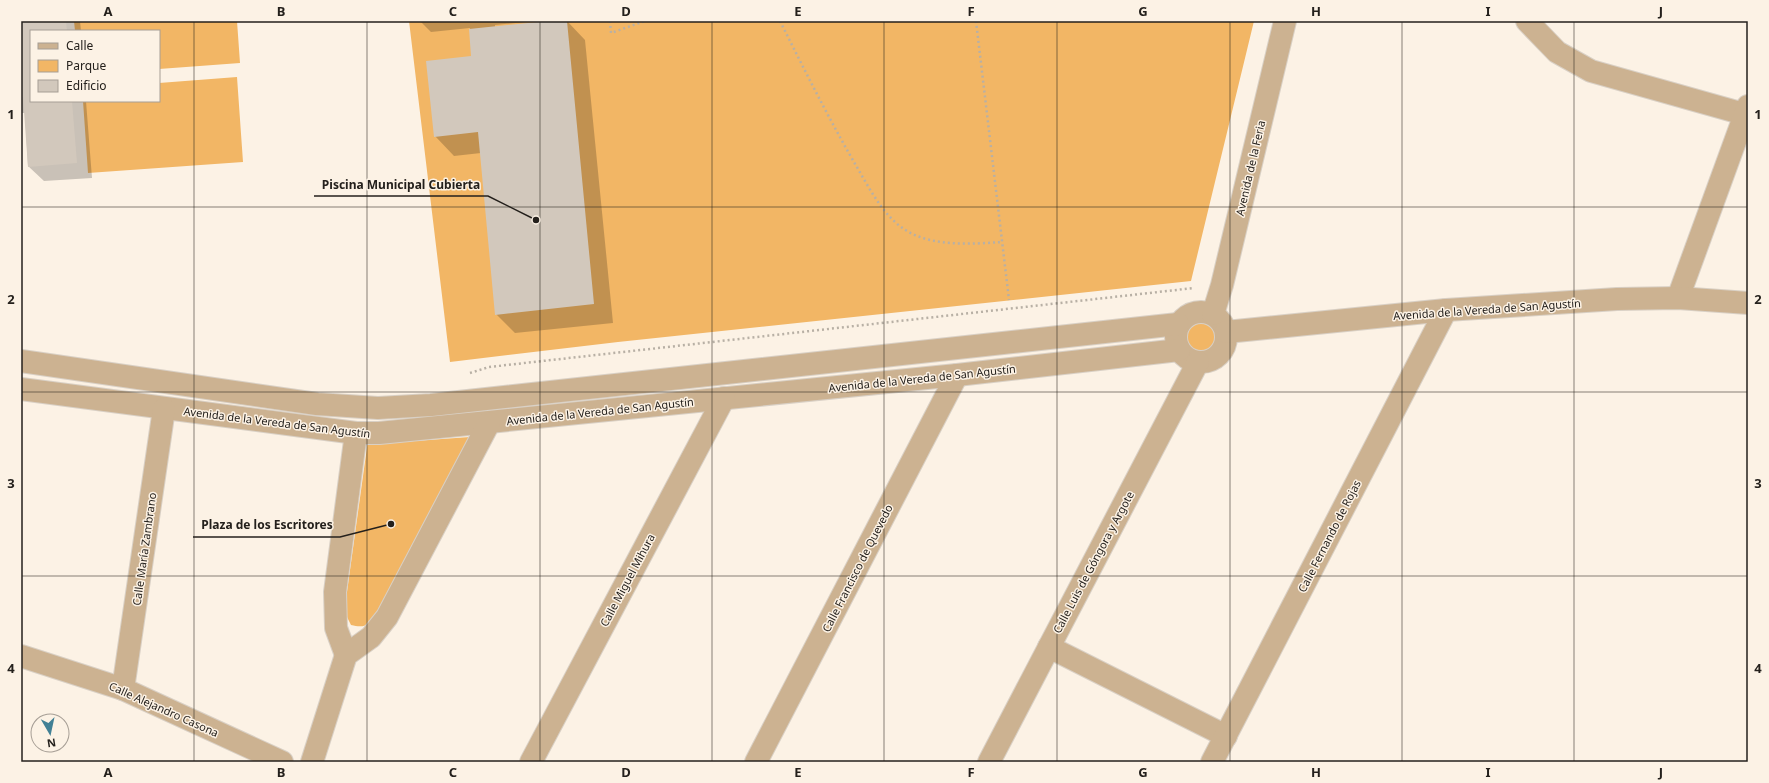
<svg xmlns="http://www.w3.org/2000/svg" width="1769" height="783" font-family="'Noto Sans',sans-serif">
  <rect width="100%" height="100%" fill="#fcf2e5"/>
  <g fill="#f2b665">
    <path d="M74,21H237L240,63L159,69V31H75Z"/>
    <path d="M409,21H1254L1191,281L618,342L450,362Z"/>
    <path d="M237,77L243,162L88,173L83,101H159V83Z"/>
    <circle cx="1200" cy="337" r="16"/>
    <path d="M470,437L379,613C369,624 366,629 351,625L347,617L345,606L368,440L400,442Z"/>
  </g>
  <g fill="#0003">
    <path d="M21,21H80L81,31H31V101H86L92,178L44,181L28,166L25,113H21Z"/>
    <path d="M420,21H536L495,25V27L567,21L585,40L613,323L515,333L496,314L481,153L454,156L435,136L472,57L470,28L431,32Z"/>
  </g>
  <g fill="#d2c8bc">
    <path d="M21,21H66L67,31H31V101H72L77,163L28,167L23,97L21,98Z"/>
    <path d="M548,21H567L594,304L495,315L478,132L434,137L426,61L471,56L469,29Z"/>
  </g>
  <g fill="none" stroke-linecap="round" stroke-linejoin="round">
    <g stroke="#d9d0c5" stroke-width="24">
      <g id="minor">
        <path d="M1527,21L1557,52L1591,71L1744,114"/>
        <path d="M1678,298L1748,106"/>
        <circle cx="1201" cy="337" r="25"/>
        <path d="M1213,314L1222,285L1285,21"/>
        <path d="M1226,332L1446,310L1617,299L1678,298L1748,303"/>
        <path d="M21,361L317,404L378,408L431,405L1178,324"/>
        <path d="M21,389L356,433H379L957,375L1179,350"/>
        <path d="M1049,647L1226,736"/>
        <path d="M346,655L336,628L335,592L356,433"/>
        <path d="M21,656L123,689L282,762"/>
        <path d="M123,689L164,409"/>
        <path d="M312,762L346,655L371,637L387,617L489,423"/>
        <path d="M531,762L724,398"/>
        <path d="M756,762L957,375"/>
        <path d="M989,762L1198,362"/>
        <path d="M1212,762L1446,310"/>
      </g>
    </g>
    <g stroke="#b8b0a5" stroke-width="2.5" stroke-dasharray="2 3" stroke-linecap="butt">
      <path d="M610,21L611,33L645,21"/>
      <path d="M780,21C805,71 830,121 858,169C871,191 884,217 907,231C934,247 972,244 1002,242"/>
      <path d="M976,21L1009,300"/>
      <path d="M470,373L489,367L1194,288"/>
    </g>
    <use href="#minor" stroke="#ccb291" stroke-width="22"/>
  </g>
  <path fill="none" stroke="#24201c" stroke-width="1" stroke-opacity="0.55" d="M194,21V762M367,21V762M540,21V762M712,21V762M884,21V762M1057,21V762M1230,21V762M1402,21V762M1574,21V762M21,207H1748M21,392H1748M21,576H1748"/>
  <g text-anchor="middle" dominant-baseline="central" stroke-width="3" stroke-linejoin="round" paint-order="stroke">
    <g font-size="11" fill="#24201c" stroke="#fcf2e5">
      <text transform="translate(1250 168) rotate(-77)">Avenida de la Feria</text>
      <text transform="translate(1487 309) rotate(-4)">Avenida de la Vereda de San Agustín</text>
      <text transform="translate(922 378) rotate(-6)">Avenida de la Vereda de San Agustín</text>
      <text transform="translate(600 411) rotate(-6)">Avenida de la Vereda de San Agustín</text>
      <text transform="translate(277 422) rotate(7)">Avenida de la Vereda de San Agustín</text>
      <text transform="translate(1329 536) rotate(-63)">Calle Fernando de Rojas</text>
      <text transform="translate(144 549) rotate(-82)">Calle María Zambrano</text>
      <text transform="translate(1093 562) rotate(-62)">Calle Luis de Góngora y Argote</text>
      <text transform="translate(857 568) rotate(-63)">Calle Francisco de Quevedo</text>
      <text transform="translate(627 580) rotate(-62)">Calle Miguel Mihura</text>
      <text transform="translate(164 709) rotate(24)">Calle Alejandro Casona</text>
    </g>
  </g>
  <path fill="none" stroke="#24201c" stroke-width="1.5" d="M536 220L488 196H314M391 524L340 537H193"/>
  <g fill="#24201c" stroke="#fcf2e5" stroke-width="1.5">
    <circle cx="536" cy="220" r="4"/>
    <circle cx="391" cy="524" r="4"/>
  </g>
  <g font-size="12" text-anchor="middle" font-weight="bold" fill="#24201c" stroke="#fcf2e5" stroke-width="3" stroke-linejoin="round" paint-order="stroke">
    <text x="401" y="189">Piscina Municipal Cubierta</text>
    <text x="267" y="529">Plaza de los Escritores</text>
  </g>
  <rect width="1769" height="783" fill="none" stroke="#fcf2e5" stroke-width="44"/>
  <rect x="30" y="30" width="130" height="72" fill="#fcf2e5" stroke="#a69e95"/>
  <rect x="38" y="43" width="20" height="6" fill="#ccb291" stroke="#a69e95"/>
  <text x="66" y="50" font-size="12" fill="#24201c">Calle</text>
  <rect x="38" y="60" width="20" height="12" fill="#f2b665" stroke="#a69e95"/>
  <text x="66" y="70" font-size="12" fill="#24201c">Parque</text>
  <rect x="38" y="80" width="20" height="12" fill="#d2c8bc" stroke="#a69e95"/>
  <text x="66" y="90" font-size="12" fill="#24201c">Edificio</text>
  <g transform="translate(50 733) rotate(171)"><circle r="19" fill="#fcf2e5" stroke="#a69e95"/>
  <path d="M0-3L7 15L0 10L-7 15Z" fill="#418095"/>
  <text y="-6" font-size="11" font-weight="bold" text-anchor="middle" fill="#24201c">N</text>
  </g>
  <rect x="22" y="22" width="1725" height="739" fill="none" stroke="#24201c" stroke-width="1.5"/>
  <g font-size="13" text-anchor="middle" font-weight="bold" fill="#24201c">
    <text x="108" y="16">A</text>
    <text x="281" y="16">B</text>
    <text x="453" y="16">C</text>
    <text x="626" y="16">D</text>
    <text x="798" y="16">E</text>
    <text x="971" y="16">F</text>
    <text x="1143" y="16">G</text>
    <text x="1316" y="16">H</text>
    <text x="1488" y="16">I</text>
    <text x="1661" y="16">J</text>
    <text x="11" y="119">1</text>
    <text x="1758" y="119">1</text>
    <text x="11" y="304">2</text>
    <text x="1758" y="304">2</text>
    <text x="11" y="488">3</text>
    <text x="1758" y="488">3</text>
    <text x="11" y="673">4</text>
    <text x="1758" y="673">4</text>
    <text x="108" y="777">A</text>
    <text x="281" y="777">B</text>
    <text x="453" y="777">C</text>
    <text x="626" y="777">D</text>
    <text x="798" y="777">E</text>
    <text x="971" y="777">F</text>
    <text x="1143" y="777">G</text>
    <text x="1316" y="777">H</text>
    <text x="1488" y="777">I</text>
    <text x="1661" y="777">J</text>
  </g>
</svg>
